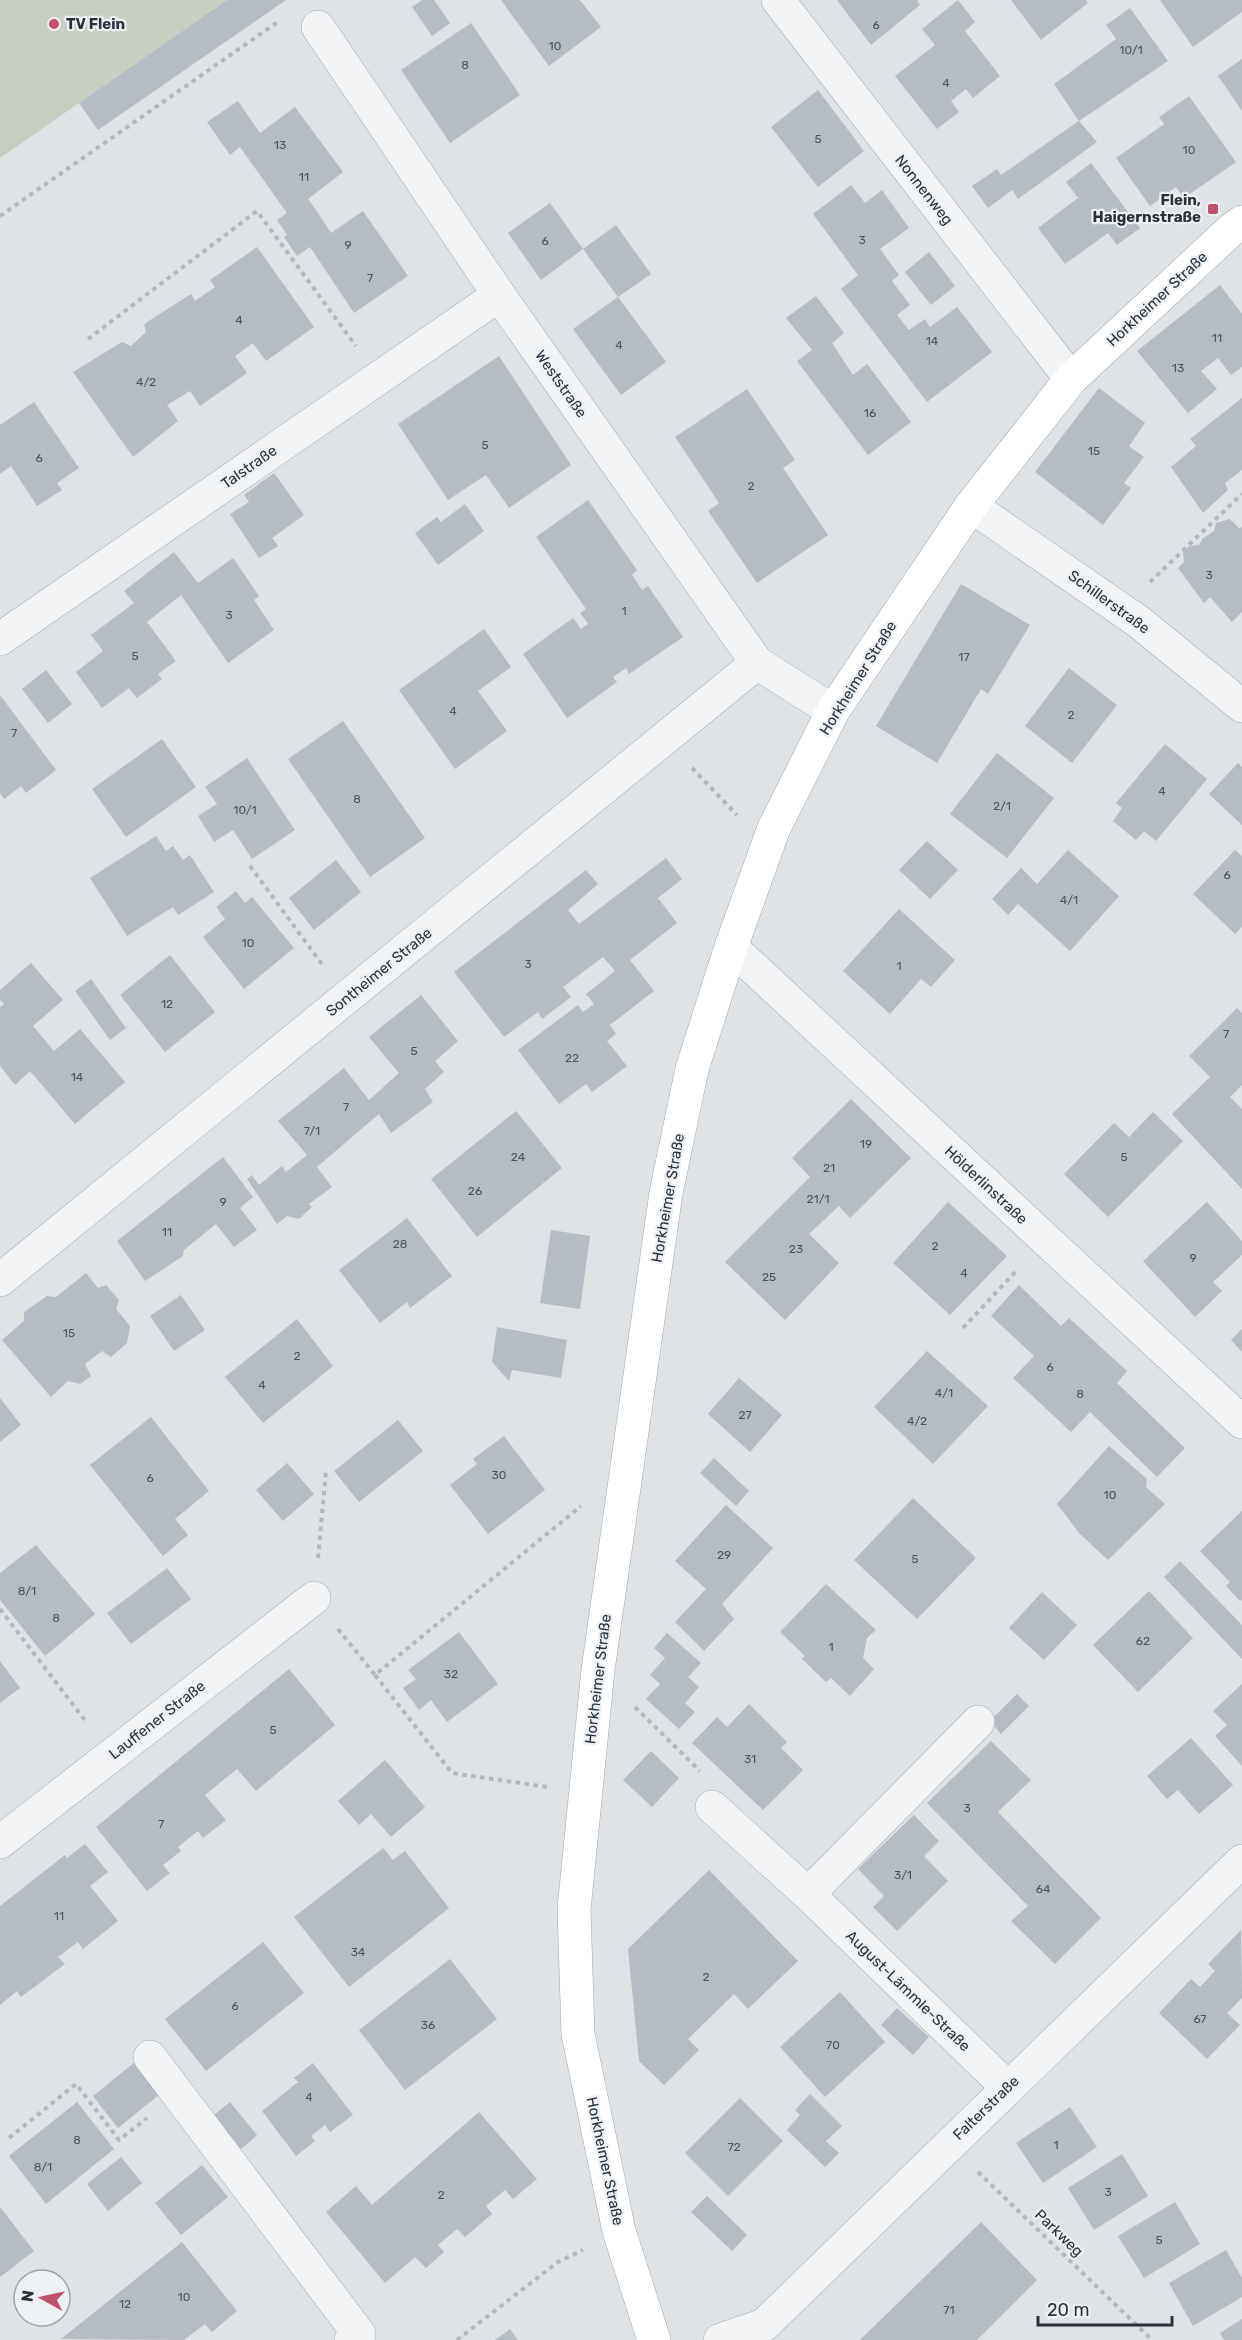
<svg xmlns="http://www.w3.org/2000/svg" width="1242" height="2340" font-family="Rubik,sans-serif">
  <rect width="100%" height="100%" fill="#dfe3e6"/>
  <path fill="#c6cfc1" d="M0,0H227L0,158Z"/>
  <g fill="#b6bcc3">
    <path d="M227,0H286L98,130L79,103Z"/>
    <path d="M422,0H434L450,23L432,36L412,7Z"/>
    <path d="M501,0H580L601,27L549,66Z"/>
    <path d="M837,0H917L920,5L871,45Z"/>
    <path d="M958,0L975,22L965,31L1000,76L973,98L966,89L951,101L959,112L937,129L895,76L935,45L922,29Z"/>
    <path d="M1011,0H1086L1088,3L1041,40Z"/>
    <path d="M1160,0H1242V12L1193,47Z"/>
    <path d="M1130,8L1168,61L1079,121L1097,142L1018,199L1012,190L988,208L972,186L997,169L1001,175L1079,121L1054,84L1116,39L1106,25Z"/>
    <path d="M471,23L520,95L450,143L401,70Z"/>
    <path d="M1242,59V111L1218,76Z"/>
    <path d="M818,90L864,151L818,187L771,127Z"/>
    <path d="M1189,96L1236,162L1184,198L1176,187L1150,206L1116,158L1164,124L1159,117Z"/>
    <path d="M238,101L260,133L295,107L343,172L308,199L318,213L331,233L363,211L408,276L354,313L310,247L297,256L284,237L287,235L277,220L287,213L240,147L230,155L207,122Z"/>
    <path d="M1091,163L1140,228L1117,245L1108,233L1065,264L1038,228L1078,198L1066,182Z"/>
    <path d="M851,185L865,203L882,190L909,228L880,249L899,275L892,281L910,305L897,315L909,330L925,319L930,327L957,307L992,352L927,402L841,289L858,275L813,214Z"/>
    <path d="M550,203L583,249L541,280L508,233Z"/>
    <path d="M616,225L651,274L618,297L666,362L621,395L573,329L618,297L583,249Z"/>
    <path d="M257,247L314,327L266,361L253,343L235,356L247,373L200,406L190,391L167,405L178,421L133,457L73,372L122,342L131,346L146,332L144,324L191,294L195,301L215,287L210,280Z"/>
    <path d="M929,252L955,286L931,305L905,272Z"/>
    <path d="M1220,285L1242,314V367L1231,375L1218,358L1201,371L1217,389L1188,413L1137,351Z"/>
    <path d="M816,296L844,333L832,343L853,375L867,364L911,422L868,455L797,361L812,350L786,318Z"/>
    <path d="M499,356L571,465L509,508L486,475L448,500L398,424Z"/>
    <path d="M1099,388L1145,423L1129,446L1144,457L1124,483L1131,488L1103,525L1035,472Z"/>
    <path d="M747,389L795,460L783,468L828,535L757,583L708,511L719,503L675,437Z"/>
    <path d="M1242,398V470L1225,483L1228,490L1203,513L1171,467L1196,446L1190,439Z"/>
    <path d="M34,402L79,468L57,483L62,490L37,506L11,466L0,474V425Z"/>
    <path d="M274,473L304,515L272,538L278,546L259,558L230,514L249,502L244,495Z"/>
    <path d="M588,500L637,570L632,575L642,590L648,586L683,637L629,674L626,668L613,677L617,682L567,718L523,654L573,618L581,629L588,624L580,613L586,609L536,537Z"/>
    <path d="M465,504L484,531L438,565L415,533L437,517L441,522Z"/>
    <path d="M1230,519L1240,529L1242,526V612L1232,622L1210,597L1204,603L1178,568L1184,562L1183,553L1189,546L1199,545L1202,539L1214,531L1216,523Z"/>
    <path d="M174,552L198,583L233,558L259,596L254,600L274,630L228,663L181,595L147,622L176,661L158,674L162,679L137,698L129,688L102,708L76,672L103,651L91,635L134,603L124,591Z"/>
    <path d="M961,584L1030,625L988,694L981,689L937,763L876,726Z"/>
    <path d="M484,629L511,667L478,691L507,731L455,769L399,690Z"/>
    <path d="M1069,668L1117,705L1072,763L1025,726Z"/>
    <path d="M46,670L72,704L48,723L22,689Z"/>
    <path d="M0,695L56,770L26,793L21,786L4,799L0,793Z"/>
    <path d="M343,721L425,838L370,877L288,759Z"/>
    <path d="M162,739L196,787L126,837L92,789Z"/>
    <path d="M1165,744L1207,779L1156,841L1144,831L1136,840L1113,821L1122,808L1116,803Z"/>
    <path d="M997,753L1054,798L1007,858L950,814Z"/>
    <path d="M247,758L295,830L252,859L233,830L214,842L198,816L217,804L205,787Z"/>
    <path d="M1238,763L1242,767V825L1209,794Z"/>
    <path d="M156,836L166,851L173,846L183,860L190,855L214,892L178,915L173,907L127,936L90,878Z"/>
    <path d="M927,841L958,870L930,899L899,870Z"/>
    <path d="M1068,850L1119,896L1070,951L1018,904L1008,915L992,899L1021,868L1037,884Z"/>
    <path d="M1235,850L1242,856V927L1235,934L1193,894Z"/>
    <path d="M666,858L682,879L658,898L677,923L630,960L654,991L610,1025L616,1034L607,1041L627,1066L592,1092L586,1084L559,1104L518,1050L578,1005L583,1012L594,1004L586,994L615,971L603,957L563,987L571,997L542,1019L538,1012L504,1037L454,972L586,870L598,884L568,910L579,924Z"/>
    <path d="M336,860L361,892L314,930L289,898Z"/>
    <path d="M236,891L245,903L252,897L294,948L244,989L203,937L225,919L216,907Z"/>
    <path d="M899,909L955,960L931,987L921,979L890,1014L843,971Z"/>
    <path d="M170,955L215,1012L165,1052L120,995Z"/>
    <path d="M31,963L63,1000L33,1026L54,1051L80,1029L125,1082L75,1124L30,1071L15,1085L0,1066V1007L4,1004L0,1000V990Z"/>
    <path d="M91,979L126,1028L110,1040L75,991Z"/>
    <path d="M421,995L458,1041L435,1061L444,1072L425,1089L433,1102L391,1133L379,1114L317,1167L332,1187L309,1204L312,1207L299,1219L287,1216L277,1224L247,1179L252,1175L259,1185L282,1166L286,1172L307,1155L278,1121L344,1068L369,1100L399,1073L369,1037Z"/>
    <path d="M1237,1008L1242,1013V1085L1230,1097L1242,1109V1189L1172,1114L1210,1077L1189,1056Z"/>
    <path d="M851,1099L911,1158L850,1218L839,1206L809,1234L839,1263L785,1320L725,1262L810,1177L792,1158Z"/>
    <path d="M516,1111L562,1168L477,1237L431,1179Z"/>
    <path d="M1153,1112L1183,1141L1108,1217L1064,1174L1114,1123L1129,1137Z"/>
    <path d="M223,1157L253,1197L240,1208L257,1230L234,1247L216,1224L184,1250L183,1256L145,1281L117,1241Z"/>
    <path d="M948,1202L1007,1256L950,1315L893,1263Z"/>
    <path d="M1207,1202L1242,1241V1255L1213,1282L1222,1291L1195,1317L1143,1261Z"/>
    <path d="M407,1218L452,1276L410,1308L407,1302L380,1323L339,1270Z"/>
    <path d="M551,1230L590,1236L580,1309L540,1303Z"/>
    <path d="M86,1273L98,1288L106,1285L119,1300L116,1309L130,1326L127,1343L111,1357L102,1351L85,1364L91,1376L80,1384L68,1381L51,1397L2,1340L24,1321V1312L47,1296L56,1297Z"/>
    <path d="M1019,1285L1061,1326L1069,1318L1127,1371L1117,1383L1185,1448L1157,1477L1090,1412L1071,1432L1013,1378L1034,1356L991,1316Z"/>
    <path d="M181,1295L205,1330L174,1351L150,1316Z"/>
    <path d="M297,1319L333,1366L263,1423L225,1377Z"/>
    <path d="M497,1327L567,1340L561,1378L512,1370L509,1381L492,1362Z"/>
    <path d="M1242,1329V1352L1231,1340Z"/>
    <path d="M927,1351L988,1406L933,1464L874,1407Z"/>
    <path d="M739,1378L782,1415L750,1452L708,1414Z"/>
    <path d="M0,1398L21,1425L0,1442Z"/>
    <path d="M151,1417L209,1491L175,1519L188,1535L163,1556L90,1465Z"/>
    <path d="M398,1420L423,1451L359,1502L334,1471Z"/>
    <path d="M504,1436L545,1490L488,1534L450,1485L477,1464L473,1459Z"/>
    <path d="M1109,1446L1147,1479L1146,1487L1165,1504L1108,1560L1080,1534L1057,1504Z"/>
    <path d="M714,1458L749,1491L736,1506L700,1473Z"/>
    <path d="M287,1463L314,1494L283,1521L256,1490Z"/>
    <path d="M913,1498L976,1558L917,1619L854,1560Z"/>
    <path d="M726,1505L773,1548L722,1604L734,1619L704,1651L675,1622L706,1589L675,1561Z"/>
    <path d="M1242,1511V1600L1240,1601L1226,1586L1230,1582L1200,1551Z"/>
    <path d="M36,1545L95,1614L45,1656L0,1600V1573Z"/>
    <path d="M1180,1561L1242,1625V1659L1164,1577Z"/>
    <path d="M167,1568L191,1599L131,1644L107,1613Z"/>
    <path d="M826,1584L876,1630L867,1638L863,1658L874,1669L850,1696L831,1678L826,1682L802,1659L805,1656L780,1632Z"/>
    <path d="M1149,1591L1193,1638L1138,1692L1093,1645Z"/>
    <path d="M1042,1592L1077,1625L1044,1660L1009,1628Z"/>
    <path d="M459,1632L498,1684L447,1722L431,1700L419,1710L403,1688L416,1679L408,1670Z"/>
    <path d="M667,1633L701,1663L688,1677L699,1687L685,1703L695,1712L679,1729L646,1699L660,1684L650,1675L665,1658L654,1648Z"/>
    <path d="M0,1661L20,1688L0,1703Z"/>
    <path d="M289,1669L335,1725L256,1791L237,1769L205,1795L226,1820L203,1838L198,1831L178,1847L181,1851L163,1865L170,1873L147,1891L96,1827Z"/>
    <path d="M1242,1684V1766L1215,1736L1227,1725L1213,1711Z"/>
    <path d="M1017,1694L1029,1706L1001,1734L990,1721Z"/>
    <path d="M749,1704L787,1742L781,1748L803,1770L763,1810L692,1743L717,1717L727,1727Z"/>
    <path d="M1191,1738L1233,1785L1199,1814L1178,1790L1167,1799L1147,1776Z"/>
    <path d="M991,1741L1031,1780L998,1812L1101,1918L1055,1964L1011,1921L1028,1906L927,1803Z"/>
    <path d="M651,1751L679,1778L652,1807L623,1780Z"/>
    <path d="M385,1760L425,1807L391,1837L371,1814L359,1825L338,1801Z"/>
    <path d="M914,1815L939,1841L924,1856L948,1881L897,1931L873,1907L884,1896L858,1869Z"/>
    <path d="M85,1844L108,1872L90,1886L118,1921L83,1949L78,1942L58,1957L65,1964L21,1997L17,1991L0,2005V1906L65,1855L67,1858Z"/>
    <path d="M383,1848L393,1860L405,1851L449,1908L349,1987L294,1917Z"/>
    <path d="M709,1870L798,1961L748,2009L734,1994L688,2039L699,2050L664,2085L639,2061L628,1949Z"/>
    <path d="M1241,1930L1242,1998L1227,2013L1240,2025L1207,2059L1159,2013L1191,1979L1200,1987L1215,1971L1208,1964Z"/>
    <path d="M263,1942L304,1993L206,2071L165,2019Z"/>
    <path d="M450,1959L497,2019L405,2090L359,2030Z"/>
    <path d="M840,1992L885,2042L825,2097L780,2047Z"/>
    <path d="M897,2008L929,2037L913,2055L881,2025Z"/>
    <path d="M140,2058L165,2090L118,2128L93,2096Z"/>
    <path d="M313,2063L353,2115L330,2132L325,2125L311,2136L315,2141L296,2156L262,2111L298,2082L294,2078Z"/>
    <path d="M810,2094L842,2126L826,2141L839,2153L825,2167L787,2130L800,2115L795,2110Z"/>
    <path d="M740,2098L783,2141L728,2196L685,2153Z"/>
    <path d="M77,2102L114,2149L46,2204L9,2156Z"/>
    <path d="M230,2102L257,2135L241,2149L214,2115Z"/>
    <path d="M1070,2107L1097,2147L1043,2183L1016,2143Z"/>
    <path d="M479,2112L537,2179L513,2199L505,2190L486,2206L492,2214L465,2237L457,2229L438,2245L444,2252L426,2268L415,2257L385,2283L326,2212L356,2186L372,2205Z"/>
    <path d="M1122,2154L1148,2196L1094,2230L1068,2188Z"/>
    <path d="M121,2157L142,2183L108,2211L87,2184Z"/>
    <path d="M202,2165L228,2197L181,2235L155,2203Z"/>
    <path d="M707,2196L747,2235L732,2251L691,2212Z"/>
    <path d="M1175,2202L1200,2244L1144,2278L1118,2236Z"/>
    <path d="M0,2207L34,2251L0,2277Z"/>
    <path d="M981,2222L1037,2280L977,2340H860Z"/>
    <path d="M182,2242L237,2311L212,2332L205,2324L184,2340L61,2339Z"/>
    <path d="M1226,2250L1242,2278V2297L1193,2326L1169,2283Z"/>
    <path d="M1242,2319V2340H1224L1220,2333Z"/>
    <path d="M510,2329L518,2340H495Z"/>
  </g>
  <g fill="none" stroke-linecap="round" stroke-linejoin="round">
    <g stroke="#a5aab0" stroke-width="34">
      <g id="minor">
        <path d="M778,0L1071,379"/>
        <path d="M318,27L499,295L757,663L833,711"/>
        <path d="M971,506L1139,622L1242,706"/>
        <path d="M0,639L499,295"/>
        <path d="M731,947L1242,1422"/>
        <path d="M0,1280L757,663"/>
        <path d="M712,1807L808,1894L1007,2087"/>
        <path d="M0,1842L314,1598"/>
        <path d="M808,1894L978,1722"/>
        <path d="M150,2057L359,2334L351,2340"/>
        <path d="M720,2340L764,2325L1242,1861"/>
      </g>
    </g>
    <g stroke="#9fa8b1" stroke-width="34">
      <path id="major" d="M654,2340L619,2231L578,2034L574,1909L598,1670L666,1193L692,1069L731,947L774,828L833,711L971,506L1071,379L1231,230L1242,222"/>
    </g>
    <g stroke="#b5b9be" stroke-width="4" stroke-dasharray="4.5 4.5" stroke-linecap="butt">
      <path d="M0,216L279,21"/>
      <path d="M88,339L257,211L356,346"/>
      <path d="M1150,582L1242,494"/>
      <path d="M692,768L737,815"/>
      <path d="M250,866L324,967"/>
      <path d="M963,1328L1018,1269"/>
      <path d="M318,1558L326,1471"/>
      <path d="M0,1609L87,1723"/>
      <path d="M338,1629L375,1675L581,1506"/>
      <path d="M375,1675L452,1773L547,1787"/>
      <path d="M635,1707L700,1771"/>
      <path d="M9,2138L76,2084L119,2140L147,2118"/>
      <path d="M978,2172L1152,2340"/>
      <path d="M457,2340L558,2262L583,2250"/>
    </g>
    <use href="#minor" stroke="#f1f3f5" stroke-width="33"/>
    <use href="#major" stroke="#fff" stroke-width="33"/>
  </g>
  <g fill="#bf506e" stroke="#eef1f4" stroke-width="2">
    <circle cx="54" cy="24" r="6"/>
    <rect x="1207" y="203" width="12" height="12" rx="3"/>
  </g>
  <g text-anchor="middle" dominant-baseline="central" stroke-width="4.5" stroke-linejoin="round" paint-order="stroke">
    <g font-size="12" fill="#4c545e">
      <text x="876" y="25">6</text>
      <text x="555" y="46">10</text>
      <text x="1131" y="50">10/1</text>
      <text x="465" y="65">8</text>
      <text x="946" y="83">4</text>
      <text x="818" y="139">5</text>
      <text x="280" y="145">13</text>
      <text x="1189" y="150">10</text>
      <text x="304" y="177">11</text>
      <text x="862" y="240">3</text>
      <text x="545" y="241">6</text>
      <text x="348" y="245">9</text>
      <text x="370" y="278">7</text>
      <text x="239" y="320">4</text>
      <text x="1217" y="338">11</text>
      <text x="932" y="341">14</text>
      <text x="619" y="345">4</text>
      <text x="1178" y="368">13</text>
      <text x="146" y="382">4/2</text>
      <text x="870" y="413">16</text>
      <text x="485" y="445">5</text>
      <text x="1094" y="451">15</text>
      <text x="39" y="458">6</text>
      <text x="751" y="486">2</text>
      <text x="1209" y="575">3</text>
      <text x="624" y="611">1</text>
      <text x="229" y="615">3</text>
      <text x="135" y="656">5</text>
      <text x="964" y="657">17</text>
      <text x="453" y="711">4</text>
      <text x="1071" y="715">2</text>
      <text x="14" y="733">7</text>
      <text x="1162" y="791">4</text>
      <text x="357" y="799">8</text>
      <text x="1002" y="806">2/1</text>
      <text x="245" y="810">10/1</text>
      <text x="1227" y="875">6</text>
      <text x="1069" y="900">4/1</text>
      <text x="248" y="943">10</text>
      <text x="528" y="964">3</text>
      <text x="899" y="966">1</text>
      <text x="167" y="1004">12</text>
      <text x="1226" y="1034">7</text>
      <text x="414" y="1051">5</text>
      <text x="572" y="1058">22</text>
      <text x="77" y="1077">14</text>
      <text x="346" y="1107">7</text>
      <text x="312" y="1131">7/1</text>
      <text x="866" y="1144">19</text>
      <text x="518" y="1157">24</text>
      <text x="1124" y="1157">5</text>
      <text x="829" y="1168">21</text>
      <text x="475" y="1191">26</text>
      <text x="818" y="1199">21/1</text>
      <text x="223" y="1202">9</text>
      <text x="167" y="1232">11</text>
      <text x="400" y="1244">28</text>
      <text x="935" y="1246">2</text>
      <text x="796" y="1249">23</text>
      <text x="1193" y="1258">9</text>
      <text x="964" y="1273">4</text>
      <text x="769" y="1277">25</text>
      <text x="69" y="1333">15</text>
      <text x="297" y="1356">2</text>
      <text x="1050" y="1367">6</text>
      <text x="262" y="1385">4</text>
      <text x="944" y="1393">4/1</text>
      <text x="1080" y="1394">8</text>
      <text x="745" y="1415">27</text>
      <text x="917" y="1421">4/2</text>
      <text x="499" y="1475">30</text>
      <text x="150" y="1478">6</text>
      <text x="1110" y="1495">10</text>
      <text x="724" y="1555">29</text>
      <text x="915" y="1559">5</text>
      <text x="27" y="1591">8/1</text>
      <text x="56" y="1618">8</text>
      <text x="1143" y="1641">62</text>
      <text x="831" y="1647">1</text>
      <text x="451" y="1674">32</text>
      <text x="273" y="1730">5</text>
      <text x="750" y="1759">31</text>
      <text x="967" y="1808">3</text>
      <text x="161" y="1824">7</text>
      <text x="903" y="1875">3/1</text>
      <text x="1043" y="1889">64</text>
      <text x="59" y="1916">11</text>
      <text x="358" y="1952">34</text>
      <text x="706" y="1977">2</text>
      <text x="235" y="2006">6</text>
      <text x="1200" y="2019">67</text>
      <text x="428" y="2025">36</text>
      <text x="833" y="2045">70</text>
      <text x="309" y="2097">4</text>
      <text x="77" y="2140">8</text>
      <text x="1056" y="2145">1</text>
      <text x="734" y="2147">72</text>
      <text x="43" y="2167">8/1</text>
      <text x="1108" y="2192">3</text>
      <text x="441" y="2195">2</text>
      <text x="1159" y="2240">5</text>
      <text x="184" y="2297">10</text>
      <text x="125" y="2304">12</text>
      <text x="949" y="2310">71</text>
    </g>
    <g font-size="15" font-weight="bold" fill="#29323c" stroke="#eef1f4" text-anchor="start">
      <text x="66" y="24">TV Flein</text>
      <text x="1201" y="200" text-anchor="end">Flein,<tspan x="1201" dy="17">Haigernstraße</tspan></text>
    </g>
    <g font-size="15" fill="#29323c" stroke="#eef1f4">
      <text transform="translate(924 190) rotate(52)">Nonnenweg</text>
      <text transform="translate(1157 299) rotate(-43)">Horkheimer Straße</text>
      <text transform="translate(561 384) rotate(55)">Weststraße</text>
      <text transform="translate(249 467) rotate(-35)">Talstraße</text>
      <text transform="translate(1109 602) rotate(36)">Schillerstraße</text>
      <text transform="translate(858 678) rotate(-58)">Horkheimer Straße</text>
      <text transform="translate(379 972) rotate(-39)">Sontheimer Straße</text>
      <text transform="translate(986 1185) rotate(43)">Hölderlinstraße</text>
      <text transform="translate(668 1198) rotate(-80)">Horkheimer Straße</text>
      <text transform="translate(598 1679) rotate(-83)">Horkheimer Straße</text>
      <text transform="translate(157 1720) rotate(-38)">Lauffener Straße</text>
      <text transform="translate(908 1991) rotate(44)">August-Lämmle-Straße</text>
      <text transform="translate(986 2108) rotate(-44)">Falterstraße</text>
      <text transform="translate(605 2161) rotate(78)">Horkheimer Straße</text>
      <text transform="translate(1059 2233) rotate(44)">Parkweg</text>
    </g>
  </g>
  <g transform="translate(42 2298) rotate(278)"><circle r="28" fill="#eef1f4" stroke="#9fa5aa" stroke-width="1.5"/>
  <path d="M0-4.5L10 22L0 15L-10 22Z" fill="#bf506e"/>
  <text y="-9" font-size="16" font-weight="bold" text-anchor="middle" fill="#29323c">N</text>
  </g>
  <path d="M1038 2316v9h134v-9" fill="none" stroke="#29323c" stroke-width="3"/>
  <text x="1047" y="2316" font-size="18" fill="#29323c" stroke="#eef1f4" stroke-width="4.5" paint-order="stroke">20 m</text>
</svg>
